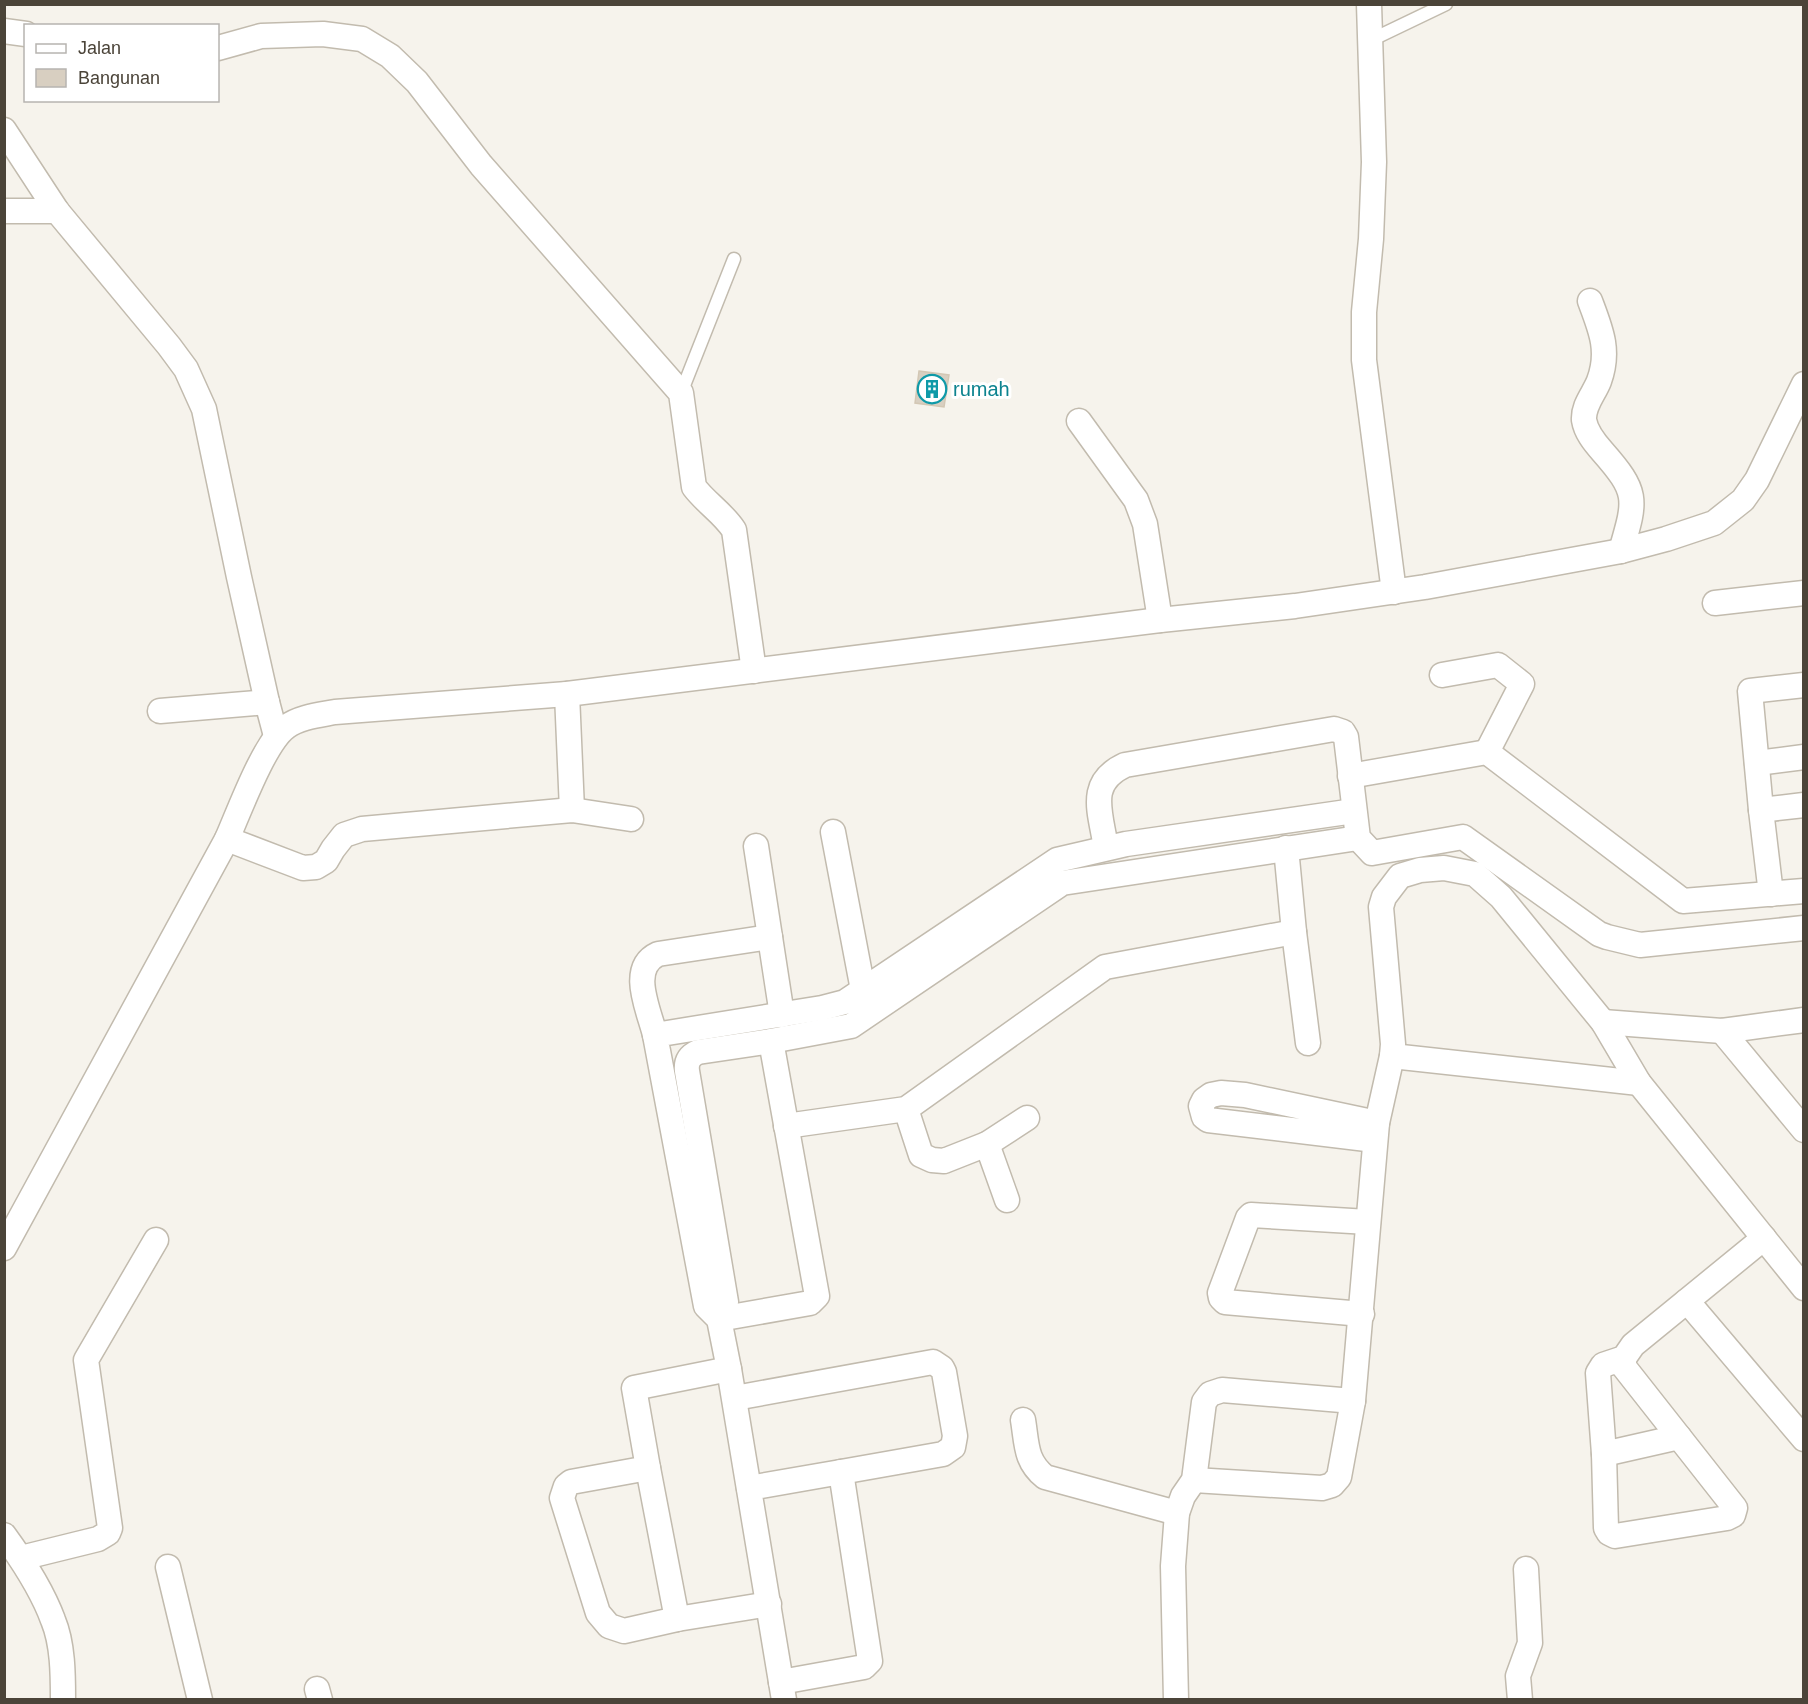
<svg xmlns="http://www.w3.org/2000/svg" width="1808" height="1704" font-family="Helvetica,sans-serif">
  <rect width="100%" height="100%" fill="#f6f3ec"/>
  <path fill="#d8cfc1" stroke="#d3c7b4" stroke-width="1.5" d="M919,371L949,375L944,407L915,403Z"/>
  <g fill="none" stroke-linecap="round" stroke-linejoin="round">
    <g stroke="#c2bbae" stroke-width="15">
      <g id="service">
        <path d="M1371,40L1446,4"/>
        <path d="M681,393L734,259"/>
      </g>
    </g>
    <g stroke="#c2bbae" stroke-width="27">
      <g id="minor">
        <path d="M1369,4L1374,162L1371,239L1364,312V360L1394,592"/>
        <path d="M4,31L26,34"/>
        <path d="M218,48L261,36L323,34L362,39L390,56L417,82L481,165L681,393L694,487C706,503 723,513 734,530L754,671"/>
        <path d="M4,130L57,211L169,346L186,369L204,409L239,577L267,702L276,736"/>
        <path d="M4,211H57"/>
        <path d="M1590,301C1601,330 1610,351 1599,381C1594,394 1583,405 1584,420C1586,432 1594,442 1602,451C1639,493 1636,499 1621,551"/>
        <path d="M1079,421L1136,500L1145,524L1160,620"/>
        <path d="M1715,603L1804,593"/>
        <path d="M1442,675L1498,665L1522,684L1487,752"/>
        <path d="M567,694L572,810"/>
        <path d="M160,711L267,702"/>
        <path d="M1757,763L1804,757"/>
        <path d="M1350,776L1487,752L1683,901L1804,891"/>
        <path d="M1761,810L1804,805"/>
        <path d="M833,832L863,990"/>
        <path d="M227,839L303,868L316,867L326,861L333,849L344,835L362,829L572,810L631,819"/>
        <path d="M756,846L782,1015"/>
        <path d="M1106,848C1101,813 1086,783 1125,765L1334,729L1343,732L1346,737L1358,838L1372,853L1463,837L1599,934L1607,937L1640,945L1804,928"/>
        <path d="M1286,848L1294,932L1308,1043"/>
        <path d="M1771,894L1761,810L1750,691L1804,685"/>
        <path d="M1603,1022L1722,1031L1804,1020"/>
        <path d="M1722,1031L1804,1130"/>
        <path d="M655,1035C649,1010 628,968 658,954L770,937"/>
        <path d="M1392,1056L1639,1083"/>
        <path d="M906,1109L921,1155L932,1160L944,1161L987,1144L1027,1118"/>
        <path d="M786,1126L906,1109L1105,967L1294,932"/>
        <path d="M1375,1140L1208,1120L1204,1117L1201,1106L1204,1100L1211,1095L1221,1093L1245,1095L1377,1123"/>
        <path d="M987,1144L1007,1200"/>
        <path d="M4,1248L227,839C239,812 264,743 286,727C299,717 319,715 335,712L567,694L1160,620L1295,606L1425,587L1621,551L1666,539L1714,523L1743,500L1757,480L1804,384"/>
        <path d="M1687,1301L1804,1439"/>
        <path d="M1362,1314L1225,1302L1221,1298L1220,1293L1248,1218L1251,1215L1368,1222"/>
        <path d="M719,1319L726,1302L687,1071C686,1062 689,1056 698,1052L771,1041L851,1026L1062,883L1358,838"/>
        <path d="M719,1319L810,1303L817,1296L771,1041"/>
        <path d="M1624,1358L1603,1365L1598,1373L1604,1454L1606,1528L1609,1533L1615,1536L1727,1518L1733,1515L1735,1508L1624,1367V1358L1633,1345L1764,1238"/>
        <path d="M729,1369L634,1388L648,1468L571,1482L566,1486L562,1498L598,1613L609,1626L624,1631L677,1619L769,1604"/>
        <path d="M735,1398L933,1362L942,1368L944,1372L955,1436L953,1447L943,1454L841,1472L870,1661L864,1667L781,1682"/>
        <path d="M1023,1420C1027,1444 1025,1461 1045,1477L1177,1513"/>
        <path d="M1604,1454L1679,1437"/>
        <path d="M648,1468L677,1619"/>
        <path d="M1194,1480L1322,1488L1332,1485L1339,1477L1353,1401L1377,1123L1392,1056L1393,1044L1381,907L1384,897L1400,876L1420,870L1444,868L1475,874L1501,897L1603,1022L1639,1083L1804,1288"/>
        <path d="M749,1488L841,1472"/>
        <path d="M4,1535C23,1561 42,1590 53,1620C63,1644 63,1675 63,1700"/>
        <path d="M21,1558L98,1539L108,1533L110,1528L86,1360L156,1240"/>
        <path d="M168,1567L200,1700"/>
        <path d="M317,1689L320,1700"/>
        <path d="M784,1700L729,1369L719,1319L706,1306L655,1035L822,1008L845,1002L1057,860L1126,844L1354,811"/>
        <path d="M1176,1700L1173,1566L1177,1513L1183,1496L1194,1480L1204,1402L1210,1394L1222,1390L1353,1401"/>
        <path d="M1520,1700L1518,1676L1530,1643L1526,1569"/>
      </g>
    </g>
    <use href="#service" stroke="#fff" stroke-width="12"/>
    <use href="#minor" stroke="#fff" stroke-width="24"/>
  </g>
  <defs>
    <g id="building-ring" transform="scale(1.5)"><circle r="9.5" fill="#fff" stroke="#0f9aa8" stroke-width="1.5"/><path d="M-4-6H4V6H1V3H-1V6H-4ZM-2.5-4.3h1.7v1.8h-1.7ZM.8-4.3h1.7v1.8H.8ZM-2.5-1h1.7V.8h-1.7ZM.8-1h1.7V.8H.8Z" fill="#0f9aa8"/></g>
  </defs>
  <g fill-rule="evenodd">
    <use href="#building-ring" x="932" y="389"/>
  </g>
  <g text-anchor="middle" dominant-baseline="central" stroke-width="6" stroke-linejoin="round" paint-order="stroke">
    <g font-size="20" fill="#0d838f" stroke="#fff" text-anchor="start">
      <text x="953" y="389">rumah</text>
    </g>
  </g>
  <rect width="1808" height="1704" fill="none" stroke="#4b4439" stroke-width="12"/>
  <rect x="24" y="24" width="195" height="78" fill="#ffffff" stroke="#b7b4b0" stroke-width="1.5"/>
  <rect x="36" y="44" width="30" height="9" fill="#ffffff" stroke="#b7b4b0" stroke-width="1.5"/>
  <text x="78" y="54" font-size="18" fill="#4b4439">Jalan</text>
  <rect x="36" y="69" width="30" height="18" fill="#d8cfc1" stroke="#b7b4b0" stroke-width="1.5"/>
  <text x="78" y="84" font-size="18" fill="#4b4439">Bangunan</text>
</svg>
